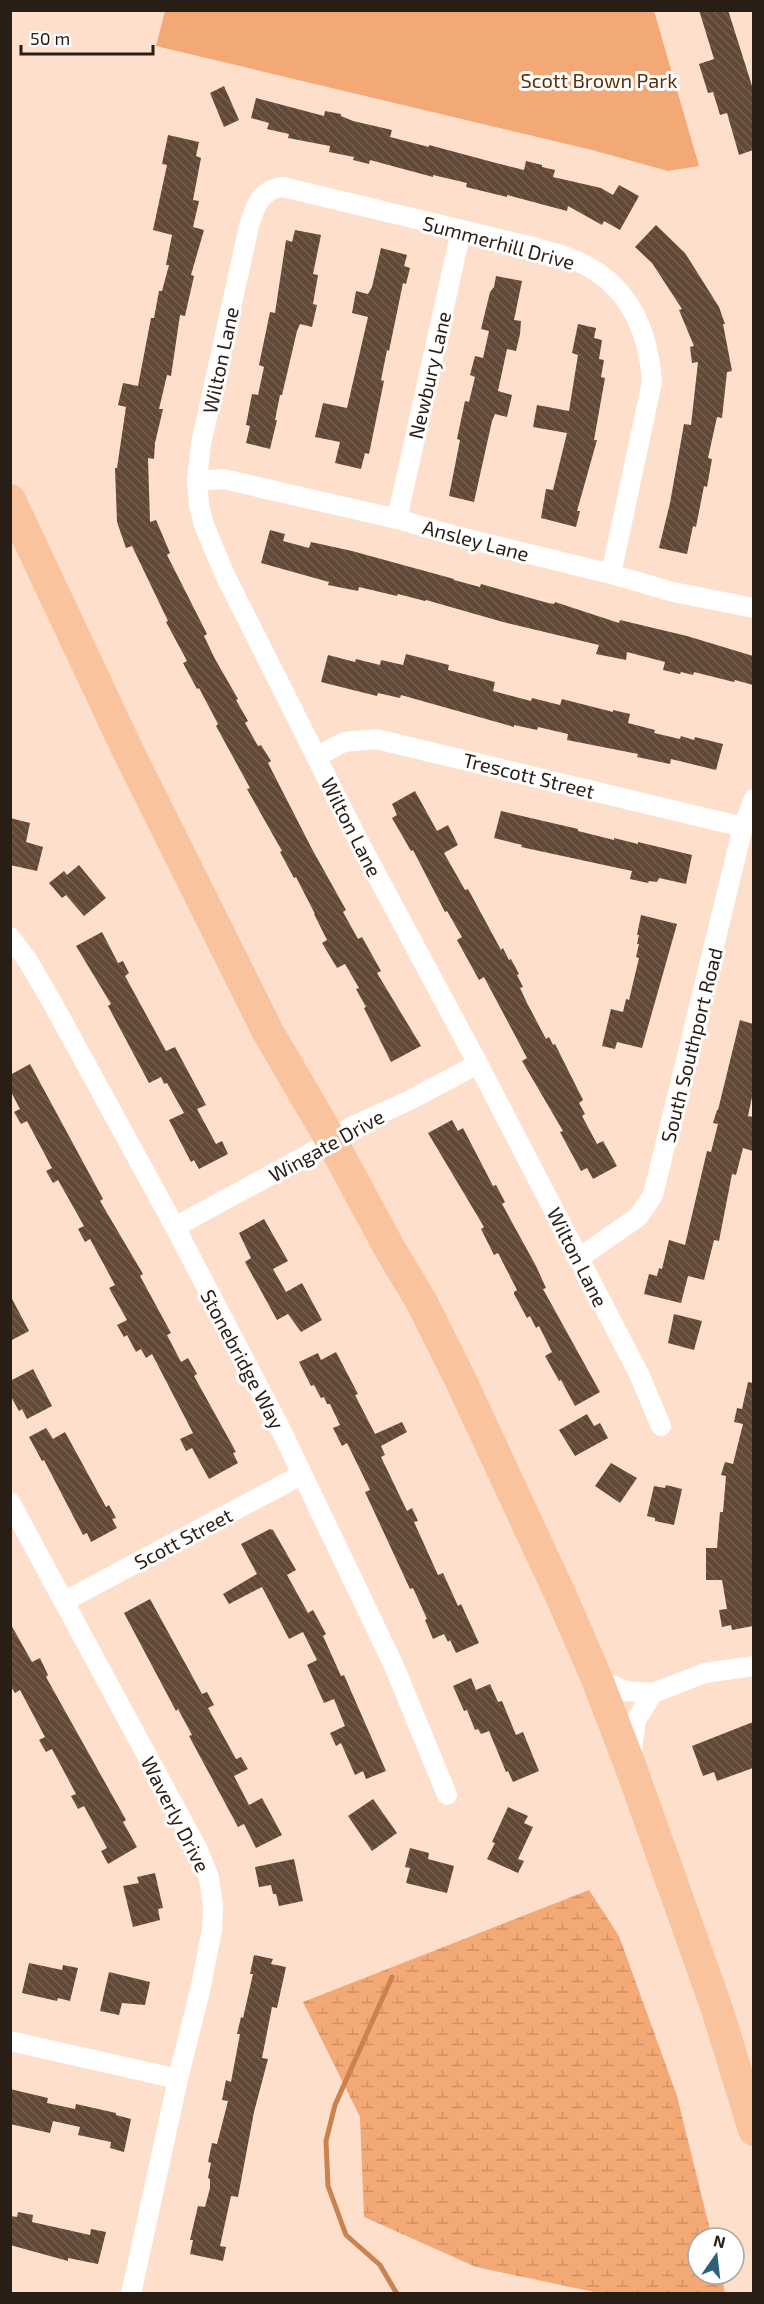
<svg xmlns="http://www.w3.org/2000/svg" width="764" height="2304" font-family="'Exo 2',sans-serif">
  <defs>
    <pattern id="wetland-marsh" width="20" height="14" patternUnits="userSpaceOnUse" patternTransform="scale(1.5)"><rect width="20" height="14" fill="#f3a975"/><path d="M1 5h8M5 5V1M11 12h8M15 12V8" fill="none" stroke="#d09164"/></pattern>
    <pattern id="building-back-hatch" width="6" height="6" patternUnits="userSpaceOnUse" patternTransform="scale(1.5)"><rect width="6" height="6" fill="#614837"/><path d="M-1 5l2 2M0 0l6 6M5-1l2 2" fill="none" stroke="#745f51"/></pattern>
  </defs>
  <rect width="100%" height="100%" fill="#fedfcb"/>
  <path fill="#f3a975" d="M165,11H654L699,166L668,171L592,150L156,46Z"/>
  <path fill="url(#wetland-marsh)" d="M589,1890L619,1936L677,2096L712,2238H698V2274H721L725,2293H599L476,2267L364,2217L360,2117L303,2002Z"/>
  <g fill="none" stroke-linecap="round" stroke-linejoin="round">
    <path stroke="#ca834f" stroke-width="5" d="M392,1977L335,2105L326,2141L328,2186L346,2235L380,2265L397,2294"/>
  </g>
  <g fill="url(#building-back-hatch)">
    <path d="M699,10H728L753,89V150L739,155L727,113L720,115L713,92L708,93L699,64L714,59Z"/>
    <path d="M224,86L239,120L224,127L210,93Z"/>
    <path d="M256,98L324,116L325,111L341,114V116L353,121L392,130L390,137L429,147V145L496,163L524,170L526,161L542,165V167L555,170L553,177L601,188L613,195L619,185L639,196L620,230L604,221L602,225L568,206L567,211L507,195V197L466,187L467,183L433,175V177L370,160L369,164L353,160L354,157L329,152L330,146L288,138L289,134L267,129L269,123L251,118Z"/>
    <path d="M168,135L199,142L196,156L201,158L193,200L199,201L193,227L204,230L191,275L194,276L185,316L180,315L171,376L167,375L159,409H163L155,443L154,459L148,458L150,522L156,520L170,553L167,555L207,634L204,636L215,659L238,699L236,700L248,721L245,723L258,746L261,745L271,761L268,763L312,849L346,910L343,912L358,939L362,937L381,971L377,973L421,1046L391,1062L364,1008L366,1007L356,989L359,988L345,964L337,968L322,943L327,940L314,914H315L296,877L294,878L280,852L282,851L247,789L250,788L216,726L218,724L199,688L197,689L183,663L187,661L166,622L168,621L132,546L126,548L117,522L115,468H117L126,407L118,405L123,383L138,386L151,318H154L159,291H162L169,265H166L172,235L153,230L167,165L162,164Z"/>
    <path d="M656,225L685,253L719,307L725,324H723L732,371L727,372L722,418L717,417L708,458L712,459L707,487L704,486L696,527L693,526L687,554L659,548L670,503L684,424L691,425L698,362L692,363L690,347L694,346L679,310L682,309L652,263L635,247Z"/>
    <path d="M295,230L321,235L313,274L318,275L313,304L317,305L312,327L300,324L297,331L282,395H280L275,420H277L270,449L246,443L250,426L246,425L252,394L258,395L264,367L259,365L270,312L275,313L286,240L292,242Z"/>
    <path d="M381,248L407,255L404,266L410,268L406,284L403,283L389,351L387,350L381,380L384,381L369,454L365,453L361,469L335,463L340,442L315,437L323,403L347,408L368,317L352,313L356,291L368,294L372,287Z"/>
    <path d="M496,276L522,281L514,320L521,321L520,334L516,351L507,349L498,391L512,395L507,417L495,414L492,421L474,502L449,496L460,440L457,439L465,401L469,402L475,377L470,375L475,356L483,358L489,331L481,329L490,292L494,287Z"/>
    <path d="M578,324L596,328L594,338L602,340L599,359L604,360L601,377L605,378L594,440H597L577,511H580L576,527L541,518L546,489L553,490L567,433L533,427L537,405L569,411L578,355L572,353Z"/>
    <path d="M270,530L285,534L283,541L309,548L311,542L352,551L454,579V580L480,587L481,584L548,603L554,604L555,602L619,623L620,620L687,636L753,656V685L735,680L734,682L694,672L693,675L681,672L680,674L663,670L665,662L627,652L626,660L596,654L599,645L503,622L426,600L425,601L398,594L397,596L359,587L358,591L328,585L329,582L261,563Z"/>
    <path d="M406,654L449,665L448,670L495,682L493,691L531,701L532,698L560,705L562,699L613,712V710L630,714L628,723L655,730L654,733L680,739L681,736L694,740L695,737L723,744L716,770L671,759L670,764L637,757L638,754L567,740L568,734L538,727L537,730L514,725V727L401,695L400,698L378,693L377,696L321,682L328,655L355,662L356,659L380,665L381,660L403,665Z"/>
    <path d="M415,791L437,831L448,825L458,845L444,853L465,890L468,889L501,950L503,948L509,960L511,959L519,974L517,975L523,987L520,988L527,1003L546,1039L549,1037L553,1045L555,1044L583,1100L579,1103L585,1114L582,1116L597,1144L603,1141L617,1166L593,1179L587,1168L581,1171L560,1132L563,1131L522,1061L527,1058L484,977L479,980L457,940L462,937L447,911L445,912L413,850L411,851L392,818L397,815L392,804Z"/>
    <path d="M501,811L578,829V831L614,840V838L638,844V842L692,855L686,884L659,878L657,882L649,881L648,883L630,879L632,871L521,847L522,845L494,838Z"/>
    <path d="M10,818L30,823L26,842L43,847L37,871L10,865Z"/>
    <path d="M79,865L106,898L84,916L66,895L62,898L49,883L64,871L67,875Z"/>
    <path d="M641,915L677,924L642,1048L617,1042L615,1049L602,1046L611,1009L623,1012L626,999L629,1000L639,958L636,957L639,944H637L639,935H637Z"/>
    <path d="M102,932L118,963L123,961L129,973L125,976L166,1051L175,1047L206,1105L197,1109L216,1144L222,1141L228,1154L199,1169L194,1160L191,1162L169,1120L184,1113L167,1083L164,1084L161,1077L149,1083L108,1006L111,1004L76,946Z"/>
    <path d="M740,1020L753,1024V1092L748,1116L753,1117V1151L743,1148L736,1175L732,1174L719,1241L714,1240L704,1280L688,1276L681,1303L644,1294L649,1274L657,1276L659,1268L662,1269L669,1240L685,1245L707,1151L711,1152L718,1124L713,1123L717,1110H718Z"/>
    <path d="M30,1064L103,1199L100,1201L143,1274L140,1276L171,1333L167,1335L181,1362L188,1358L197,1374L194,1376L236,1452L233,1453L238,1463L209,1479L192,1448L186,1451L180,1439L193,1433L152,1354L146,1358L141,1349L136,1352L127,1335L124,1337L117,1325L127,1320L109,1288L115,1285L90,1239L85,1242L78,1229L84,1226L58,1180L53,1183L46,1171L52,1168L27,1121L21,1124L14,1112L20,1109L10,1090V1075Z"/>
    <path d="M452,1120L458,1131L463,1128L493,1186L496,1185L505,1202L502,1204L536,1266L546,1288L543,1289L600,1392L575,1406L561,1380L559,1381L545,1356L552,1352L539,1326L536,1328L530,1316L527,1318L514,1294V1292L517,1290L498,1253L494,1255L481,1229L484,1227L428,1133Z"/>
    <path d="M264,1219L288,1261L273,1269L286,1292L302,1283L322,1320L301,1332L288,1314L277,1320L245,1262L251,1258L239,1233Z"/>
    <path d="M10,1295L29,1331L10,1341Z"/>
    <path d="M674,1314L702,1321L694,1350L668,1343Z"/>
    <path d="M336,1352L358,1394L355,1395L375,1434L402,1422L407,1432L381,1446L385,1455L381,1457L407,1511L412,1508L418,1521L414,1522L438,1575L443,1573L458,1606L461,1604L479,1643L456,1653L450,1640L448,1642L444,1634L433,1639L425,1620L427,1619L413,1588L410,1589L365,1492L370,1490L347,1443L342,1446L333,1428L340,1425L330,1404H327L324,1397L321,1398L314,1385L311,1386L299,1362L318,1353L321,1360Z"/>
    <path d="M33,1369L52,1406L27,1419L22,1409L19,1411L10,1395V1381Z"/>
    <path d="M748,1382L753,1383V1626L732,1630L731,1625L722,1627L719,1610L727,1609L722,1580H706V1548H717L720,1512H723L726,1476L721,1475L725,1462L733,1464L743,1424L734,1422L737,1408L742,1409Z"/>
    <path d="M587,1414L594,1426L600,1423L608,1438L575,1456L559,1430Z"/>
    <path d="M46,1428L53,1439L65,1432L106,1507L109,1505L116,1518L112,1519L117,1528L91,1542L87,1533L83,1535L44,1460L42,1461L29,1437Z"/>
    <path d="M611,1463L637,1478L620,1503L595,1486Z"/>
    <path d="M666,1485L682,1489L674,1525L655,1521V1518L647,1516L654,1486L665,1488Z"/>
    <path d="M270,1529L273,1530L296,1570L287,1575L308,1613L313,1610L326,1634L323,1636L341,1676L344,1675L386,1771L366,1779L363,1771L355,1775L341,1743L336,1746L330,1733L345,1726L334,1699L324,1703L307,1665L317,1660L303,1632L289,1639L262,1587L229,1604L223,1594L257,1574L241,1544Z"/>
    <path d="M150,1599L202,1694L207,1692L214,1705L208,1708L236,1759L241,1757L248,1769L234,1776L249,1805L262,1798L282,1835L256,1848L244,1824L238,1827L189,1736L192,1735L178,1709L176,1711L124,1613Z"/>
    <path d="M10,1623L32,1662L40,1658L48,1675L46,1677L126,1820L123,1822L137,1847L108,1864L101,1851L107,1848L84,1806L78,1809L71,1796L76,1794L52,1749L46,1752L39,1740L45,1737L20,1690L15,1693L10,1685Z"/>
    <path d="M471,1678L476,1690L490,1684L498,1702L502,1701L516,1735L523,1732L539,1771L513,1782L508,1771L506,1772L489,1731L481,1734L478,1729L475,1730L467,1710L464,1711L453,1686Z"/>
    <path d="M753,1722V1768L717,1781L714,1772L703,1776L692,1746Z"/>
    <path d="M373,1799L397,1833L372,1851L348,1816Z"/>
    <path d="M508,1807L528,1816L524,1823L533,1827L518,1859L524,1861L518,1873L487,1859L495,1843L492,1842Z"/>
    <path d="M410,1848L429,1853L428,1859L454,1866L447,1893L406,1883L410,1868L405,1867Z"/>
    <path d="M294,1859L303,1901L279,1906L276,1894H273L271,1885L259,1887L255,1867Z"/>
    <path d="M155,1873L163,1908L158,1909L160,1920L133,1927L123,1886L139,1883L137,1877Z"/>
    <path d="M254,1955L273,1959L271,1964L286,1967L277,2008L272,2007L262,2058L268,2059L254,2112L238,2197L231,2196L220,2246L226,2247L223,2261L190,2254L193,2240H190L198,2206L205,2207L210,2188V2179L208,2178L211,2163L208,2162L212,2143L217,2144L228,2101L222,2100L226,2080L231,2082L240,2034H237L241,2017L243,2018L253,1974H250Z"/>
    <path d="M29,1963L62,1970L63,1965L78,1968L70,2001L58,1998L57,2001L22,1993Z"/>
    <path d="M109,1972L150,1982L145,2005L122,2003L119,2015L100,2011Z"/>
    <path d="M10,2089L48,2098L47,2103L75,2109L76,2104L116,2113V2115L131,2119L124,2152L110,2148L111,2142L78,2135L80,2127L53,2121L50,2133L10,2124Z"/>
    <path d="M18,2212L33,2215L32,2222L90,2235L91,2229L106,2232L98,2264L68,2258V2261L10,2245V2216L17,2217Z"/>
  </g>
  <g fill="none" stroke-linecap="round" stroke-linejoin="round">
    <g stroke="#fff" stroke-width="20">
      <path d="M197,481L223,479L397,519L456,536L611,574L673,592L754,608"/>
      <path d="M397,519L461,231"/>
      <path d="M611,574L652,382C648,326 625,278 569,258C557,253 545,251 533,247L283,187C260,189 255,207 249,226L201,444L197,481L199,505L204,525L225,575L359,842L478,1064L639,1374L661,1426"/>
      <path d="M316,757L344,742L376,739L743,827"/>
      <path d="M10,937L28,961L53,1004L175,1227L282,1432L394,1666L447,1795"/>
      <path d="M175,1227L311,1153L353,1126L408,1101L478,1064"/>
      <path d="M579,1258L638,1217L653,1195L743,827L754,799"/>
      <path d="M10,1502L198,1850L209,1878L213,1906L212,1930L200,1991L178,2079L131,2294"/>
      <path d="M65,1601L301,1475"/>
      <path d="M597,1679L626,1691L653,1693L705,1673L754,1666"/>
      <path d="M631,1758L636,1720L653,1693"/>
      <path d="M10,2041L178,2079"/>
    </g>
    <path stroke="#f8c39d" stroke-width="32" d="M10,500L128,751L268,1032L331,1140L391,1251L421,1301L461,1381L561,1596L597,1679L630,1765L717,2009L754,2130"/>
  </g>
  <g text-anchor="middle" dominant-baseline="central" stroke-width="6" stroke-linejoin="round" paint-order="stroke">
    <g font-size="20" fill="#5f3006" stroke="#fff">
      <text x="599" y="80">Scott Brown Park</text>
    </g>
    <g font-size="20" fill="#291e16" stroke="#fff">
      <text transform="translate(499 242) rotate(15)">Summerhill Drive</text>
      <text transform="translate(220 360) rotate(-78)">Wilton Lane</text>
      <text transform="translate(429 375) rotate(-77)">Newbury Lane</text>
      <text transform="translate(476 540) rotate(15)">Ansley Lane</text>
      <text transform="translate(529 775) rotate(14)">Trescott Street</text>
      <text transform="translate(352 827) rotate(63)">Wilton Lane</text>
      <text transform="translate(691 1045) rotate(-76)">South Southport Road</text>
      <text transform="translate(326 1145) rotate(-29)">Wingate Drive</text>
      <text transform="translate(578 1257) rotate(63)">Wilton Lane</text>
      <text transform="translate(243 1359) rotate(62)">Stonebridge Way</text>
      <text transform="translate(183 1538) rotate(-28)">Scott Street</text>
      <text transform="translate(176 1814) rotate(63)">Waverly Drive</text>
    </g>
  </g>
  <rect width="764" height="2304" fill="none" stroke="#291e16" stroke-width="24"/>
  <g transform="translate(716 2256) rotate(14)"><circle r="28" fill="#ffffff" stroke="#a9a5a2" stroke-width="1.5"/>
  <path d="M0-4.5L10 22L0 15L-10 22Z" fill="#2c607c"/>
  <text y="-9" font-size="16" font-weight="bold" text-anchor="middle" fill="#291e16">N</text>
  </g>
  <path d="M21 45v9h132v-9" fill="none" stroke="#291e16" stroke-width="3"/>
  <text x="30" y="45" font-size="18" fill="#291e16" stroke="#ffffff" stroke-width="4.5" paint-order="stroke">50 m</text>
</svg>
